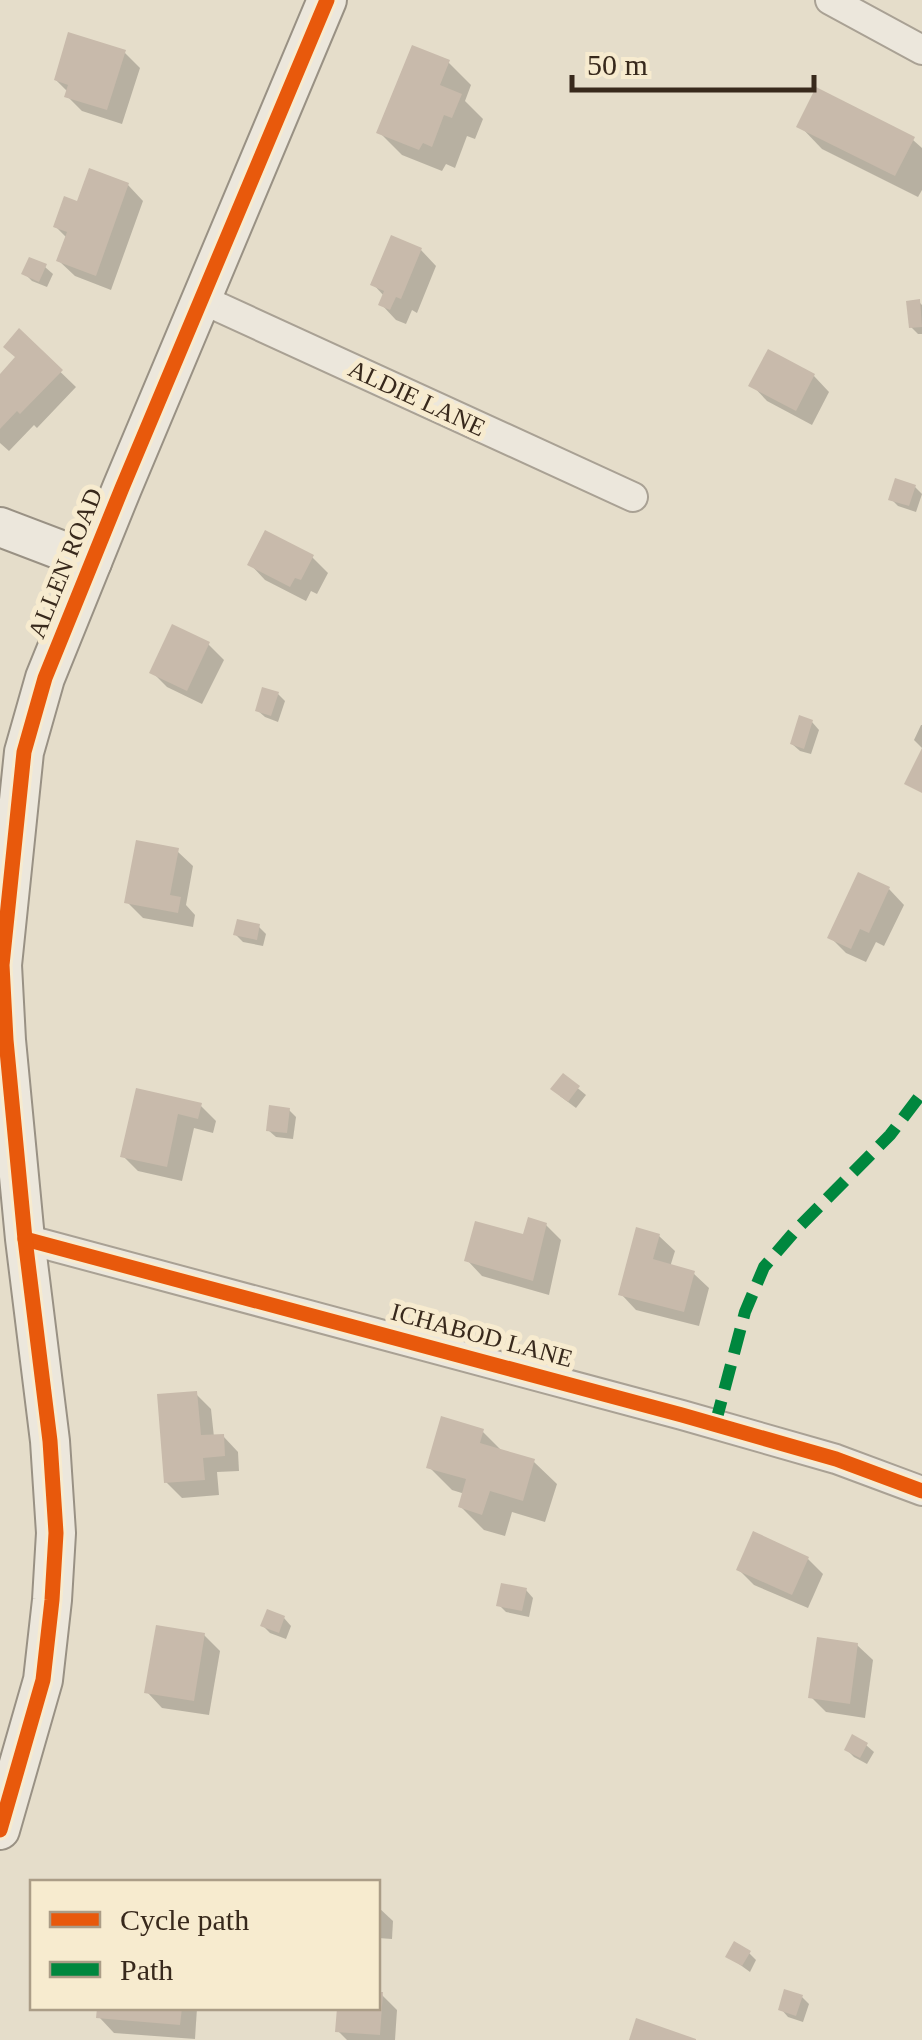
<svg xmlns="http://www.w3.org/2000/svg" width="922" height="2040" font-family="Georgia,serif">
  <rect width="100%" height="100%" fill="#e5ddca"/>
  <g fill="#0003">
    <path d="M124,52L140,68L122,124L82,111L67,96L68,92L56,80Z"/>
    <path d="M448,62L471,85L465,101L483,119L475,139L467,136L455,168L446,164L442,171L402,155L379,132Z"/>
    <path d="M800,126L913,140L922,148V190L918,197L822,149Z"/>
    <path d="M128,185L143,201L111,290L75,276L59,261L67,238L56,227L79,204Z"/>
    <path d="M421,250L436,266L417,313L412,310L406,324L396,320L381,304L384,296L373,284Z"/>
    <path d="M45,267L53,274L47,287L32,281L24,273Z"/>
    <path d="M919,302L922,305V334H918L911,327Z"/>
    <path d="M19,332L76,387L37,428L34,425L9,451L0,443V378L18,358Z"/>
    <path d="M814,376L829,392L812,425L767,401L752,385Z"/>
    <path d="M915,487L922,494L916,512L898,506L891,499Z"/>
    <path d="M312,557L328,573L317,594L311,591L306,601L265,580L250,564Z"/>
    <path d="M208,644L224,660L202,704L167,687L152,672Z"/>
    <path d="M278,694L285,701L278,722L265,717L257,710Z"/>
    <path d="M812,722L819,730L811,754L800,751L792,744Z"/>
    <path d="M921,725H922V748L914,740Z"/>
    <path d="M177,851L193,866L186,905L195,915L193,927L143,918L127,902Z"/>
    <path d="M889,889L904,905L884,946L876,942L866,962L846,953L830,937Z"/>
    <path d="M259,927L266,934L263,946L243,942L235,934Z"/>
    <path d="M563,1076L586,1095L576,1108L560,1096Z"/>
    <path d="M138,1091L200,1105L216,1121L213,1133L194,1128L182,1181L138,1171L123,1156Z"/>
    <path d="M289,1110L296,1117L293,1139L276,1137L268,1130Z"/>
    <path d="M546,1225L561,1240L549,1295L482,1276L467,1260L525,1237Z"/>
    <path d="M659,1236L675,1251L670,1267L693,1273L709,1288L699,1326L636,1310L621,1294Z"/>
    <path d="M196,1394L211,1409L214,1437L223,1436L238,1452L239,1471L217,1472L219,1495L182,1498L166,1482Z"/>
    <path d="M482,1431L504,1453L534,1462L557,1484L545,1522L512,1512L505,1536L484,1530L461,1507L465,1494L452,1490L429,1467Z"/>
    <path d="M808,1559L823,1574L808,1608L754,1585L739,1570Z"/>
    <path d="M526,1590L533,1598L529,1617L506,1612L499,1605Z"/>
    <path d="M284,1618L291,1626L286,1639L270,1633L263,1626Z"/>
    <path d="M204,1635L220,1651L209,1715L162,1708L147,1692Z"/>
    <path d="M857,1645L873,1660L865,1718L826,1712L811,1697Z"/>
    <path d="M866,1745L874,1752L867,1764L854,1757L847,1750Z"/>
    <path d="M378,1907L393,1921L392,1939L378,1938Z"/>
    <path d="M749,1953L756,1960L750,1972L728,1956Z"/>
    <path d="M378,1994L382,1995L397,2010L395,2040H347L338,2031L340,2008H378Z"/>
    <path d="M802,1997L809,2004L803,2022L788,2017L781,2009Z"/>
    <path d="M100,2008H197L195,2039L114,2033L99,2017Z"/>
  </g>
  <g fill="#c8baab">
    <path d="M68,32L126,50L107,110L64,97L68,85L54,80Z"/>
    <path d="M412,45L450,60L440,85L462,94L452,118L444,115L432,147L423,143L419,150L376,133Z"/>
    <path d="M816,87L915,137L895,176L796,127Z"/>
    <path d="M89,168L129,183L96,276L56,261L67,232L53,227L64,196L77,201Z"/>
    <path d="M391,235L422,248L401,299L396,297L390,310L378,305L384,291L370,285Z"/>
    <path d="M29,257L47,264L39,282L21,274Z"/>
    <path d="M920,299L922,327L909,328L906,301Z"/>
    <path d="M19,328L63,370L20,414L17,411L0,429V374L15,357L3,347Z"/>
    <path d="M768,349L815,374L796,411L748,386Z"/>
    <path d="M895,478L916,485L909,506L888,500Z"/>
    <path d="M265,530L314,555L301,580L295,578L290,587L247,565Z"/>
    <path d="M172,624L210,642L187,691L149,673Z"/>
    <path d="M262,687L279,692L271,716L255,711Z"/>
    <path d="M799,715L813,720L804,749L790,744Z"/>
    <path d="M922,748V793L904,784Z"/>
    <path d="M136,840L179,848L170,895L181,897L178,913L124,903Z"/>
    <path d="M858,872L890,887L869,933L860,929L851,949L827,938Z"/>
    <path d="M237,919L260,924L257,940L233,935Z"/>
    <path d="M563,1073L580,1086L568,1102L550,1089Z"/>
    <path d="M136,1088L202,1103L198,1119L178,1114L167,1167L120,1157Z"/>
    <path d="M269,1105L290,1108L287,1133L266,1131Z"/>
    <path d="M528,1217L547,1223L533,1281L464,1261L475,1221L523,1234Z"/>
    <path d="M636,1227L660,1234L653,1259L695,1271L684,1312L618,1295Z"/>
    <path d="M197,1391L201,1435L224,1434L225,1456L203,1458L205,1480L164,1483L157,1394Z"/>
    <path d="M441,1416L484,1429L480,1443L535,1459L523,1501L490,1491L482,1515L458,1507L466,1479L426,1468Z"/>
    <path d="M753,1531L809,1557L792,1595L736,1570Z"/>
    <path d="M501,1583L527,1588L522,1611L496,1606Z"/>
    <path d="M267,1609L285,1616L279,1633L260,1626Z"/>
    <path d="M156,1625L205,1633L194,1701L144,1693Z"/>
    <path d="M817,1637L858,1643L850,1704L808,1698Z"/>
    <path d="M852,1734L868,1743L860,1758L844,1750Z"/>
    <path d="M734,1941L751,1951L742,1966L725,1957Z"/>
    <path d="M784,1989L803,1995L796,2016L778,2010Z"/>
    <path d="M378,1992H383L380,2035L335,2032L337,2008H378Z"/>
    <path d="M97,2008H182L180,2025L96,2018Z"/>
    <path d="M636,2018L696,2039V2040H629Z"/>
  </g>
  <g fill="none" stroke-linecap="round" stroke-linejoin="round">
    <g stroke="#a9a194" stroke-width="32">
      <g id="street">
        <path d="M830,0L922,50"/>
        <path d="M201,299L633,497"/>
        <path d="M25,1239L682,1415L836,1459L922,1491"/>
      </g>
    </g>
    <g stroke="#999184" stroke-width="42">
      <g id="secondary">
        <path d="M0,527L92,562"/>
        <path d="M0,1830L43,1680L52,1600L56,1533L50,1441L25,1239L6,1040L2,965L24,752L45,678L122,488L327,0"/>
      </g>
    </g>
    <use href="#street" stroke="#ece7dc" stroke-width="28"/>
    <use href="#secondary" stroke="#ece7dc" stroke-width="38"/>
    <path stroke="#00873e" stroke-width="12" stroke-dasharray="25 12" stroke-linecap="butt" d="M715,1425L745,1312L764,1267L795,1231L890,1135L922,1093"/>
    <g stroke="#f7ebcf" stroke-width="21">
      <g id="cycleway">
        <path d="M25,1239L682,1415L836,1459L922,1491"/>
        <path d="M0,1830L43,1680L52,1600L56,1533L50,1441L25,1239L6,1040L2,965L24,752L45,678L122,488L327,0"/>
      </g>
    </g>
    <use href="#cycleway" stroke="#e8590c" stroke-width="15"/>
  </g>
  <g text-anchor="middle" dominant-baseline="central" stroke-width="10" stroke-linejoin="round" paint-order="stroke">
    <g font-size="25" fill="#38291c" stroke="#f7ebcf">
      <text transform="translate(417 398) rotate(25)">ALDIE LANE</text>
      <text transform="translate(65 563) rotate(-68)">ALLEN ROAD</text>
      <text transform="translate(482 1335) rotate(15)">ICHABOD LANE</text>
    </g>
  </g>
  <rect x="30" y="1880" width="350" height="130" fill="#f7ebcf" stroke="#ab9d87" stroke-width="2.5"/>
  <rect x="50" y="1912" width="50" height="15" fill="#e8590c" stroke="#ab9d87" stroke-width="2.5"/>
  <text x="120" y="1930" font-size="30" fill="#38291c">Cycle path</text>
  <rect x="50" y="1962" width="50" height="15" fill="#00873e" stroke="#ab9d87" stroke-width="2.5"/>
  <text x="120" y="1980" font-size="30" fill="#38291c">Path</text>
  <path d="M572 75v15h242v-15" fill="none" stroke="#38291c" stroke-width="5"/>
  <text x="587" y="75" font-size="30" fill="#38291c" stroke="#f7ebcf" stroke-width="8" paint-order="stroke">50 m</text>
</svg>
